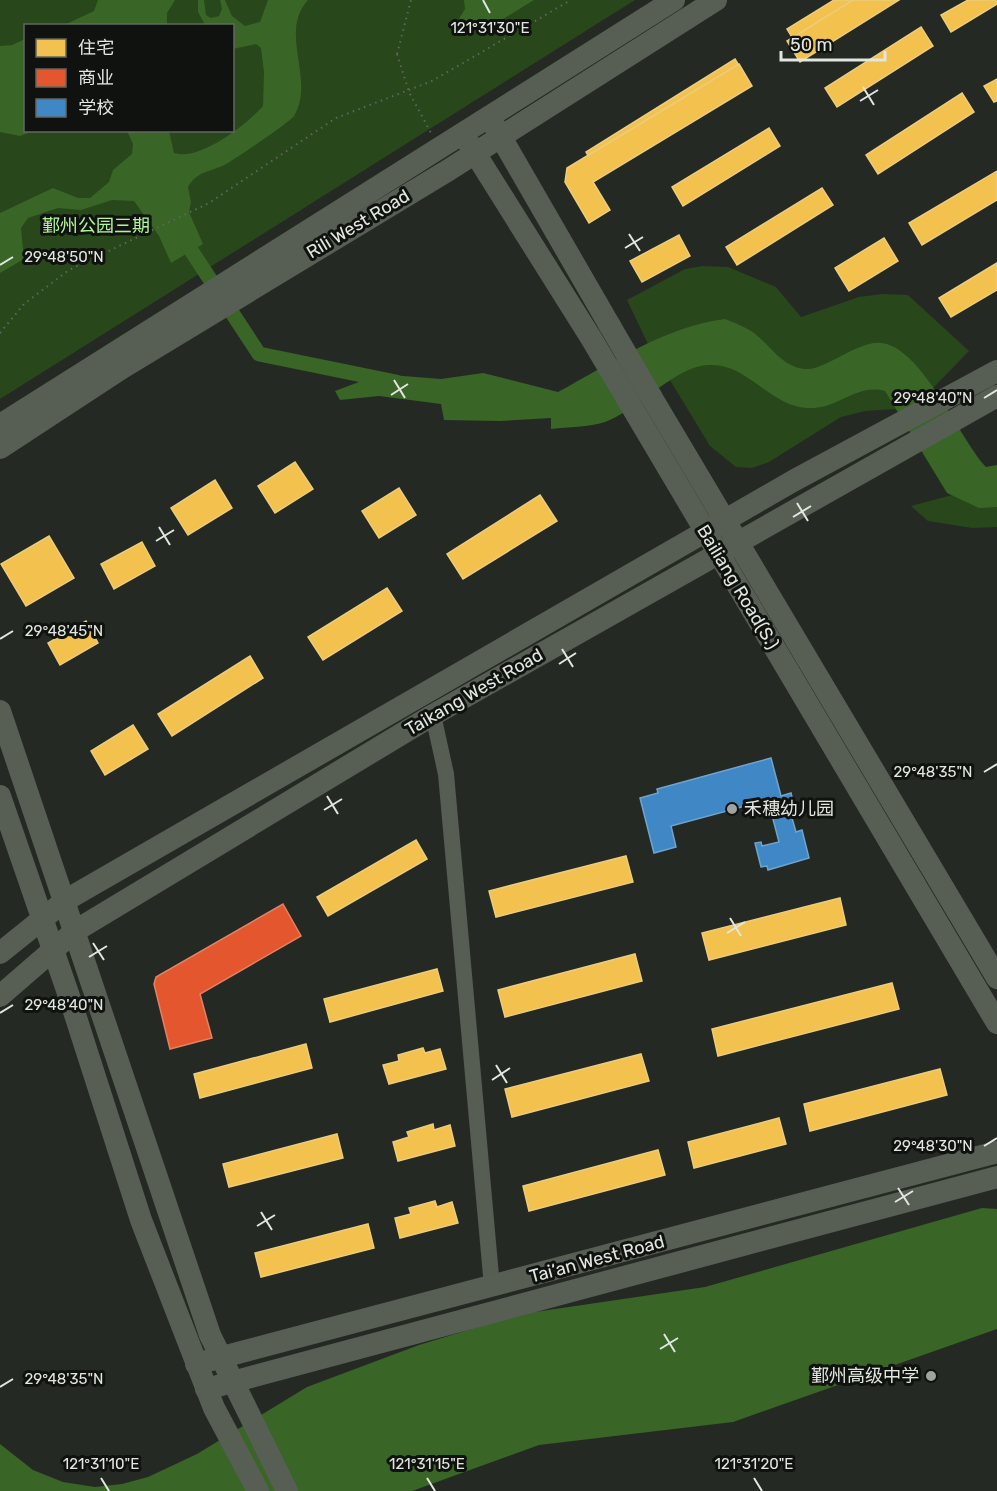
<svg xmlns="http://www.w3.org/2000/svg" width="997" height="1491" font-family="Rubik,'Noto Sans SC',sans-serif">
  <rect width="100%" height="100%" fill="#252924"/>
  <g fill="#28471a" fill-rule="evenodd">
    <path d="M0,0H635L0,399ZM26,26H232V130H26Z"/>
    <path d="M703,266L728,267L776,287L801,317L859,297L882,294L908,295L969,351L934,387L896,409L865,411L841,417L769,462L752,468L736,467L710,446L648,344L627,300L685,269Z"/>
    <path d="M997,467V527L972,528L928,521L911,506L952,495Z"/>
  </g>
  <g fill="#396526">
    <path d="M98,0H175L167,13V25H64L94,11Z"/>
    <path d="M198,0H204L206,15L211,18L219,16L222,9L220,0H225L232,16L245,26L260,22L268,0H308C278,33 316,79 294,116C289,123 236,158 226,164C211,172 197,171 188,187L191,202L189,212L203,244L171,263L159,236L134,201L112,200L81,210L58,208L28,218L21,228L24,259L0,273V213L53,188L78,198H90L109,182L113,170L132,154L133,144L127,131H169L174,153C200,161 246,125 263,106L264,72L261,48L256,44L233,49L232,26L205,25L198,12Z"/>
    <path d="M464,0H534L485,30L455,25L465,9Z"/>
    <path d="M25,39L26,130L33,131L20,136L0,132V46L12,45Z"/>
    <path d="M725,319C738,324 751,329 761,339C774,351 785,367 805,369C825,371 859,339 882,343C923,349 959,438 986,467L997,465V507L979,508L947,493L885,391C855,383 839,410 807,408C769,406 748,363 709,365C677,365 636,411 605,422C589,427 568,427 551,429V418L500,421L444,420L441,404L379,396L340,400L335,391L367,379L391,375L441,379L483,373L558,392C610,364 666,326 725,319Z"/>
    <path d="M982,1208L997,1209V1329L733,1422L539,1445L412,1491H0V1444L33,1470L63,1482L95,1487L122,1484L148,1477L197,1454L307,1387L419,1345L521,1314L705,1287Z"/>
  </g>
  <g fill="#f2c14e" stroke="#edcc7a" stroke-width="1.5">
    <path d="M834,0H885L801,52L787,29Z"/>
    <path d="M853,0H899L800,62L787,41Z"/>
    <path d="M968,0H996L997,4L951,32L941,15Z"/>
    <path d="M921,27L933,46L837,107L825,88Z"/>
    <path d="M735,59L747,79L598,173L586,152Z"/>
    <path d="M739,64L752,86L593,182L610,210L589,223L565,182L567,168Z"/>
    <path d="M997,79V101L994,102L984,86Z"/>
    <path d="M962,93L974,112L878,174L866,155Z"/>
    <path d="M769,128L780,146L683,206L672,187Z"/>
    <path d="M997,171V200L922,245L909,223Z"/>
    <path d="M822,188L833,205L737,265L726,247Z"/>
    <path d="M679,235L690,256L642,282L630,261Z"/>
    <path d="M884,238L898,261L849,291L835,268Z"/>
    <path d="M997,263V290L951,317L939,298Z"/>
    <path d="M295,462L313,489L275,513L258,486Z"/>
    <path d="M215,480L232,508L188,535L171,508Z"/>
    <path d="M399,488L416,515L379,538L362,511Z"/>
    <path d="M540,495L557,521L463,579L447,554Z"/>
    <path d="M49,536L74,578L26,606L1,564Z"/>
    <path d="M142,542L155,566L114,589L101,564Z"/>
    <path d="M387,588L402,611L323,660L308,637Z"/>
    <path d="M86,621L98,643L60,665L48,643Z"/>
    <path d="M250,656L263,678L172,736L158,714Z"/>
    <path d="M133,725L148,749L105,775L91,751Z"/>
    <path d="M416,840L427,859L328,916L317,897Z"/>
    <path d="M626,856L633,882L496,917L489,891Z"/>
    <path d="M840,898L846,925L709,960L702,933Z"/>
    <path d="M287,915L298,935L195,993L184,973Z"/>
    <path d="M635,954L642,981L505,1017L498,990Z"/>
    <path d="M437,969L443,991L330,1022L324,999Z"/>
    <path d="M892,983L899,1009L718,1056L712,1029Z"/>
    <path d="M306,1044L312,1068L200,1098L194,1074Z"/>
    <path d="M423,1048L425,1053L440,1049L446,1069L389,1084L383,1065L399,1061L398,1055Z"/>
    <path d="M641,1054L649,1081L512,1117L505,1089Z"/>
    <path d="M940,1069L947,1095L810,1131L804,1104Z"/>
    <path d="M779,1118L786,1144L694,1168L688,1142Z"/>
    <path d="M433,1124L434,1130L450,1125L455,1146L398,1161L393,1142L409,1137L407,1132Z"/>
    <path d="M337,1134L343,1158L229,1187L223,1164Z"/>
    <path d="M658,1150L665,1175L529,1211L523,1186Z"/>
    <path d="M435,1201L437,1207L452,1202L458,1223L400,1238L395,1218L411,1214L409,1208Z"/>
    <path d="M368,1224L374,1248L261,1277L255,1253Z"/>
  </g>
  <path fill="#e4572e" stroke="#e38263" stroke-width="1.5" d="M283,904L301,936L200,994L212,1038L170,1049L154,984L156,977Z"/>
  <path fill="#3f88c5" stroke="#70a4cd" stroke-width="1.5" d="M771,758L781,796L791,793L795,810L790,811L796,832L802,830L809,858L768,870L767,866L761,867L755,843L761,842L762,846L779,842L768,800L671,826L676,847L654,853L640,798L658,793L657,789Z"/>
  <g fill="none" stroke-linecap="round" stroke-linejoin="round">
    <path stroke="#396526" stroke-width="15" d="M181,235L259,354L396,382"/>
    <g stroke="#616660" stroke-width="2" stroke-dasharray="1.5 4.5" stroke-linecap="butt">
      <path d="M397,54L409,92L431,133"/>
      <path d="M0,333L24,304L69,270L209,203L336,118L432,81L571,0"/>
    </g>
    <path stroke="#565d53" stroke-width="16" d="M433,715L446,774L492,1287"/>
    <g stroke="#575f54" stroke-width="22">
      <path d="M494,125L610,326"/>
      <path d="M463,134L591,338L997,1023"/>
      <path d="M652,398L997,978"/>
      <path d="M0,425L674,0"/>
      <path d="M0,448L122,368L447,171L716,0"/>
      <path d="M0,711L210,1335L287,1491"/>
      <path d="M0,796L70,999L141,1220L214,1408L258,1491"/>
      <path d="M0,953L66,900L793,481L997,371"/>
      <path d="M0,996L75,931L433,715L997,396"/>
      <path d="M196,1364L997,1152"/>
      <path d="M206,1389L997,1177"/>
    </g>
    <path stroke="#616660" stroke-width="2" stroke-dasharray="1.5 4.5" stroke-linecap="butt" d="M397,54L411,0"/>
    <path stroke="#575f54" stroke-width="22" d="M610,326L652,398"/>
  </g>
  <path fill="none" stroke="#e2e6e0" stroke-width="2" d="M483,0L490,13M863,87L874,105M860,101L878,90M629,234L640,251M625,248L643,237M0,265L13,257M394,380L405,398M391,395L408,384M984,398L997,390M797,503L808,521M793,517L811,506M159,527L170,545M156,541L174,530M0,639L13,631M562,649L573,667M559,664L576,653M984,772L997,764M327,796L338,814M324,810L342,799M730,918L741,936M727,933L745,922M93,943L104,960M89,957L107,946M0,1013L13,1005M496,1065L507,1083M492,1080L510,1068M984,1146L997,1138M898,1188L909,1205M895,1202L913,1191M261,1212L272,1230M257,1226L275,1215M664,1334L675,1352M660,1349L678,1338M0,1387L13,1379M101,1478L109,1491M427,1478L435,1491M754,1478L762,1491"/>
  <g fill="#a0a49e" stroke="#0f120e" stroke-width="2">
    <circle cx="732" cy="809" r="6"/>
    <circle cx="931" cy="1376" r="6"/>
  </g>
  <g text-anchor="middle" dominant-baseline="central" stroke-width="6" stroke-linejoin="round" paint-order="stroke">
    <g font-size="18" fill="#e2e6e0" stroke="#0f120e">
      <text transform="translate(358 224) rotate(-31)">Rili West Road</text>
      <text transform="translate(738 587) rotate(59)">Bailiang Road(S.)</text>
      <text transform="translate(474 692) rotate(-30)">Taikang West Road</text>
      <text transform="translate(597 1259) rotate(-15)">Tai‘an West Road</text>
    </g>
    <g font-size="18" fill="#b0f596" stroke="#0f120e">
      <text x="96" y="226">鄞州公园三期</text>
    </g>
    <g font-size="18" fill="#e2e6e0" stroke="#0f120e" text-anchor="start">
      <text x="744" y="809">禾穗幼儿园</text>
      <text x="919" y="1376" text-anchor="end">鄞州高级中学</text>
    </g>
  </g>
  <g font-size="15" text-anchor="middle" fill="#e2e6e0" stroke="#0f120e" stroke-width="6" stroke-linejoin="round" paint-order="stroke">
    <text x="490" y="33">121°31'30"E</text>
    <text x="64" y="262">29°48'50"N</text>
    <text x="933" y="403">29°48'40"N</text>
    <text x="64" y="636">29°48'45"N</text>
    <text x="933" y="777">29°48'35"N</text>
    <text x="64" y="1010">29°48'40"N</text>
    <text x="933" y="1151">29°48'30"N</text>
    <text x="64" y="1384">29°48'35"N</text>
    <text x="101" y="1469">121°31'10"E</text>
    <text x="427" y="1469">121°31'15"E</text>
    <text x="754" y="1469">121°31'20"E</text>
  </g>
  <rect x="24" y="24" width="210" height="108" fill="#0f120e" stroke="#636762" stroke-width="1.5"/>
  <rect x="36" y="39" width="30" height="18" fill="#f2c14e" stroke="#636762" stroke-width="1.5"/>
  <text x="78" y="54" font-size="18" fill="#e2e6e0">住宅</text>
  <rect x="36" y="69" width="30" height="18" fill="#e4572e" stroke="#636762" stroke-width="1.5"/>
  <text x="78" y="84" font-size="18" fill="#e2e6e0">商业</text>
  <rect x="36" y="99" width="30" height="18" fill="#3f88c5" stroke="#636762" stroke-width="1.5"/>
  <text x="78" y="114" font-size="18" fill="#e2e6e0">学校</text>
  <path d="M781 51v9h104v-9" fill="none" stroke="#e2e6e0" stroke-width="3"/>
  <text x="790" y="51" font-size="18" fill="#e2e6e0" stroke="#0f120e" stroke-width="4.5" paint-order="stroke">50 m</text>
</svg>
